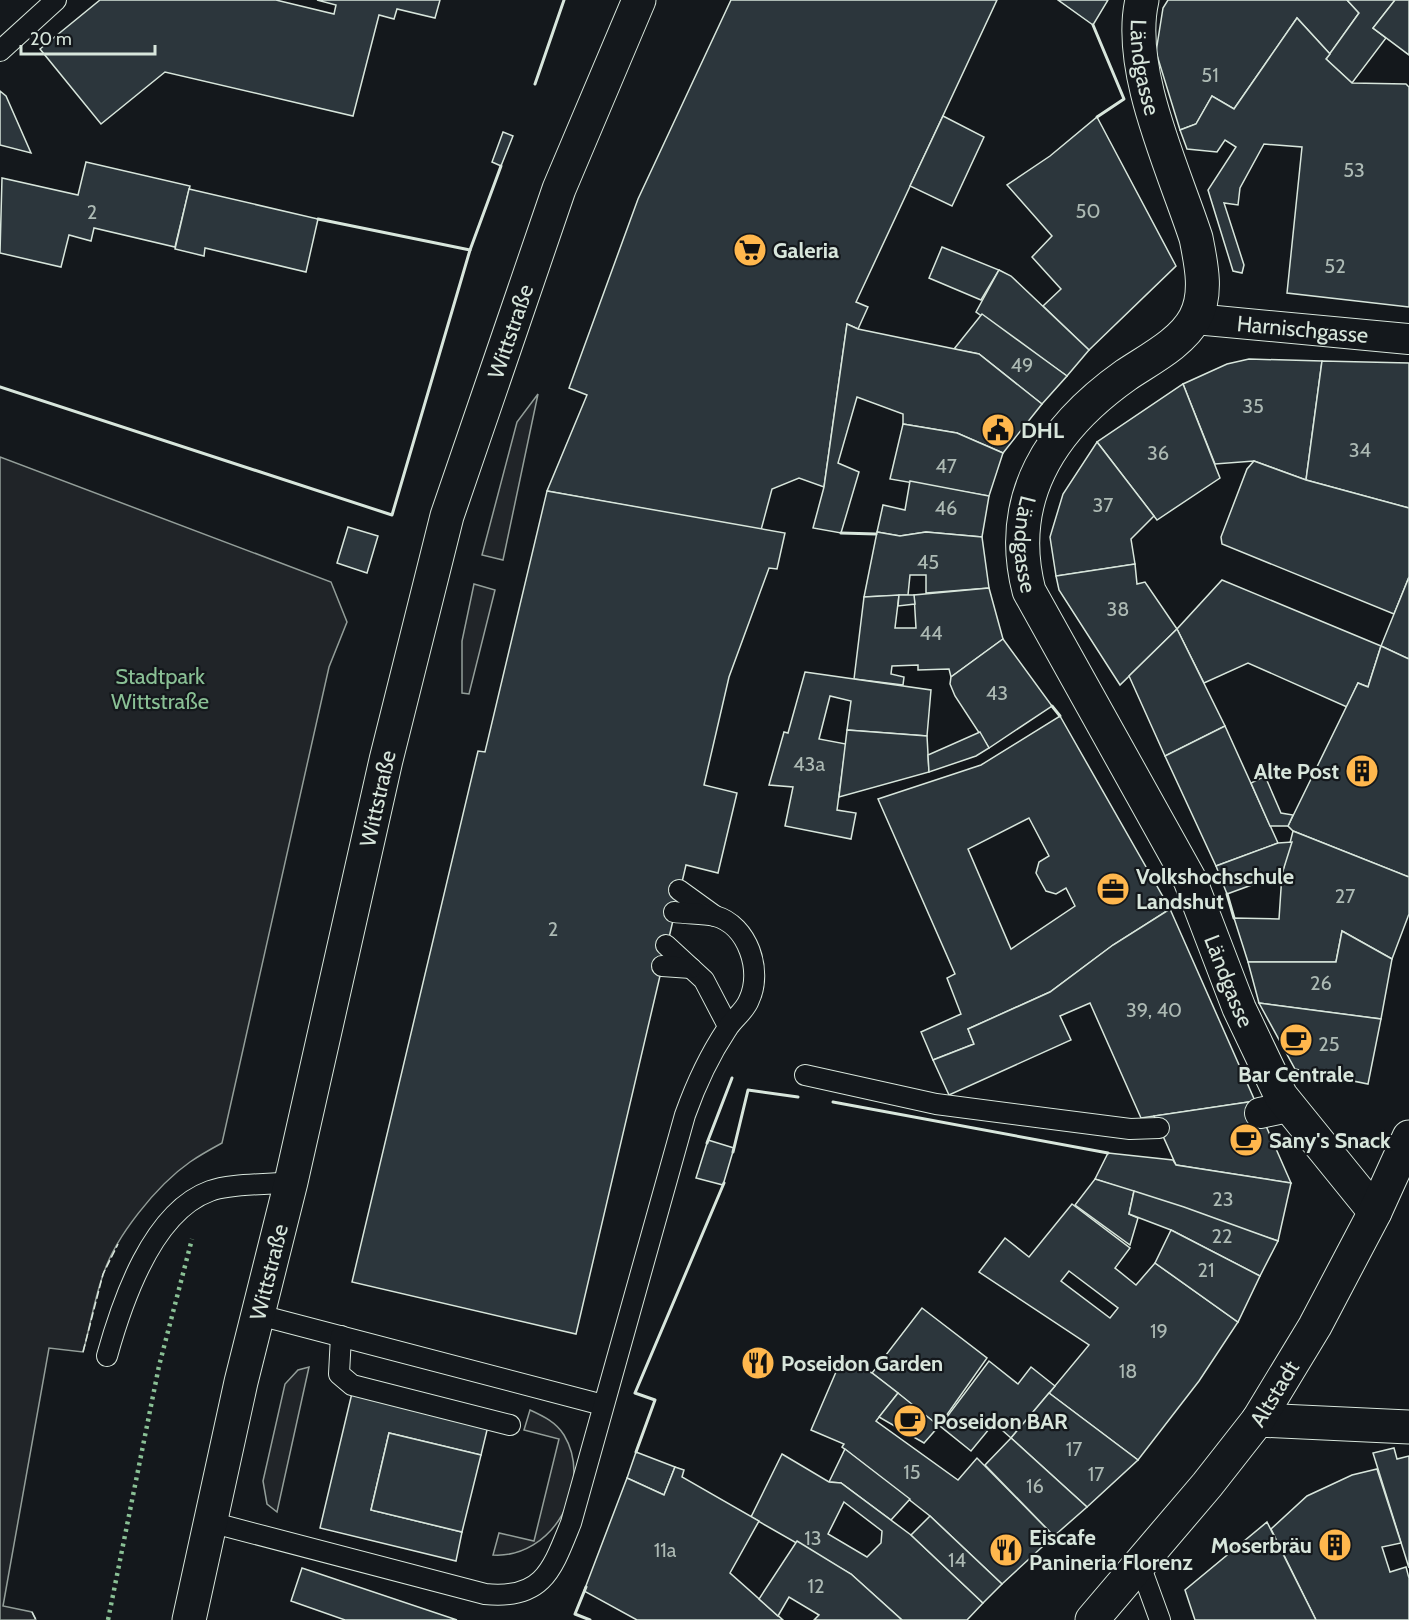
<svg xmlns="http://www.w3.org/2000/svg" width="1409" height="1620" font-family="Cabin,sans-serif">
  <rect width="100%" height="100%" fill="#14181c"/>
  <g fill="#202428" stroke="#939e99" stroke-width="1.5">
    <path d="M538,394L503,560L482,555L517,422Z"/>
    <path d="M0,457L331,582L347,622L329,667L222,1143C211,1149 200,1155 190,1162C157,1185 115,1237 103,1275C94,1300 90,1327 83,1352L49,1348L3,1606L32,1612L36,1620H0Z"/>
    <path d="M474,584L495,590L469,694L462,693V641Z"/>
    <path d="M309,1367L277,1512L267,1504L263,1481L285,1384L298,1370Z"/>
    <path d="M530,1410C543,1416 556,1422 564,1435C594,1485 552,1559 493,1555L499,1533L534,1541L559,1439L524,1430Z"/>
  </g>
  <g fill="#2c363c" stroke="#d8e6dc" stroke-width="1.5" fill-rule="evenodd">
    <path d="M100,0H276L334,14L336,5L317,0H440L435,18L397,9L394,19L379,15L353,116L165,72L101,124L40,49Z"/>
    <path d="M731,0H997L856,302L868,307L858,329L847,324L824,487L799,478L772,489L761,530L547,491L587,395L569,388L638,199Z"/>
    <path d="M1058,0H1108L1093,25Z"/>
    <path d="M1168,0H1347L1359,13L1330,54L1297,18L1234,109L1212,96L1196,124L1180,130L1156,52L1163,8Z"/>
    <path d="M1347,0H1395L1373,28L1386,38L1352,83L1326,59L1359,13Z"/>
    <path d="M1395,0H1409V55L1373,28Z"/>
    <path d="M1297,18L1330,54L1326,59L1352,83L1406,84L1409,87V307L1287,293L1302,147L1264,144L1240,188L1238,205L1224,203L1244,265L1242,273L1233,271L1208,190L1236,147L1225,140L1217,152L1187,149L1180,130L1196,124L1212,96L1234,109Z"/>
    <path d="M0,91L6,96L31,153L0,145Z"/>
    <path d="M943,116L984,137L952,206L910,186Z"/>
    <path d="M1097,117L1176,266L1089,350L1043,306L1061,289L1032,257L1052,236L1007,185L1050,156Z"/>
    <path d="M503,132L513,136L501,166L492,162Z"/>
    <path d="M86,162L190,186L175,247L94,228L91,241L69,235L61,267L0,253L2,178L78,195Z"/>
    <path d="M189,189L318,219L306,272L205,248L204,256L175,249Z"/>
    <path d="M942,247L999,270L981,300L929,278Z"/>
    <path d="M999,270L1011,276L1089,350L1067,376L976,312Z"/>
    <path d="M982,314L1067,376L1042,404L979,354L954,349Z"/>
    <path d="M847,324L858,329L979,354L1042,404L1003,453L957,433L903,424V414L857,397L838,463L859,472L841,533L813,528L824,487Z"/>
    <path d="M1249,359L1322,361L1306,480L1254,461L1215,464L1183,384L1227,364Z"/>
    <path d="M1322,361L1409,363V508L1306,480Z"/>
    <path d="M1183,384L1220,478L1157,520L1097,442Z"/>
    <path d="M903,424L957,433L1003,453L989,496L890,479Z"/>
    <path d="M1097,442L1154,516L1131,539L1135,564L1056,576L1050,537L1063,494Z"/>
    <path d="M1254,461L1306,480L1409,508V577L1394,614L1222,544L1221,537L1247,469Z"/>
    <path d="M910,481L989,496L982,537L926,532L900,536L877,532L883,505L905,510Z"/>
    <path d="M547,491L785,533L777,569L769,568L729,677L704,785L737,793L718,873L686,865L576,1334L352,1282L478,751L485,752Z"/>
    <path d="M348,527L378,536L367,573L337,563Z"/>
    <path d="M877,532L900,536L926,532L982,537L989,588L926,593V575H910L908,595L864,597Z"/>
    <path d="M1135,564L1137,584L1145,582L1177,629L1120,685L1059,590L1056,576Z"/>
    <path d="M1409,577V659L1381,646Z"/>
    <path d="M1222,580L1381,646L1368,687L1358,683L1347,707L1248,663L1204,683L1177,629Z"/>
    <path d="M989,588L1003,639L951,677L949,669L918,670V665L892,666L891,674L904,677L903,685L854,679L864,597L899,595L895,628H916L914,595Z"/>
    <path d="M899,595H914L915,604L898,606Z"/>
    <path d="M1177,629L1225,726L1165,756L1129,676Z"/>
    <path d="M1003,639L1052,706L989,748L955,696L950,684L951,677Z"/>
    <path d="M1381,646L1409,659V877L1293,831L1288,826L1358,683L1368,687Z"/>
    <path d="M805,672L931,690L927,736L847,730L851,701L830,696L819,739L846,744L837,810L856,813L851,839L785,826L793,787L769,785L784,732L788,733Z"/>
    <path d="M1060,716L1170,909L1113,945L1050,992L968,1029L974,1044L933,1060L921,1032L961,1014L947,978L955,974L878,799L981,765ZM1029,818L1049,856L1039,862L1036,873L1046,891L1056,894L1066,888L1075,906L1011,949L968,849Z"/>
    <path d="M1225,726L1278,843L1216,866L1165,756Z"/>
    <path d="M847,730L927,736L929,772L839,797Z"/>
    <path d="M980,732L989,748L976,756L929,772L928,755Z"/>
    <path d="M1265,776L1281,813L1293,815L1288,826H1270L1251,783Z"/>
    <path d="M1293,831L1409,877V914L1392,959L1342,931L1336,962H1248L1234,918L1279,919L1282,874Z"/>
    <path d="M1292,842L1282,874L1227,894L1216,866L1278,843Z"/>
    <path d="M1170,909L1255,1101L1141,1118L1090,1003L1060,1016L1071,1040L949,1095L933,1060L974,1044L968,1029L1050,992L1113,945Z"/>
    <path d="M1342,931L1392,959L1381,1019L1259,1003L1248,962H1336Z"/>
    <path d="M1259,1003L1381,1019L1368,1084L1295,1069Z"/>
    <path d="M1255,1101L1291,1183L1176,1165L1154,1116Z"/>
    <path d="M708,1140L734,1148L723,1185L696,1178Z"/>
    <path d="M1108,1153L1173,1160L1176,1165L1291,1183L1278,1241L1095,1179Z"/>
    <path d="M1095,1179L1134,1191L1129,1214L1138,1218L1130,1245L1075,1205Z"/>
    <path d="M1134,1191L1184,1207L1278,1241L1260,1276L1171,1230L1129,1214Z"/>
    <path d="M1072,1204L1130,1248L1115,1268L1136,1285L1155,1263L1238,1322L1199,1381L1138,1460L1049,1393L1089,1345L979,1272L1005,1238L1029,1257ZM1069,1271L1118,1308L1110,1318L1061,1281Z"/>
    <path d="M1171,1230L1260,1276L1238,1322L1155,1263Z"/>
    <path d="M922,1308L987,1358L939,1426L872,1373Z"/>
    <path d="M842,1358L872,1373L898,1393L876,1421L958,1480L977,1458L1054,1536L1002,1584L930,1516L842,1447L844,1444L811,1430Z"/>
    <path d="M989,1361L1018,1384L1031,1367L1055,1386L1011,1438L994,1423L971,1451L940,1426Z"/>
    <path d="M352,1393L488,1426L481,1455L389,1433L371,1510L462,1532L456,1561L320,1528Z"/>
    <path d="M898,1393L939,1426L924,1443L879,1417Z"/>
    <path d="M1049,1393L1138,1460L1087,1507L1011,1438Z"/>
    <path d="M389,1433L481,1455L462,1532L371,1510Z"/>
    <path d="M1011,1438L1087,1507L1054,1536L985,1465Z"/>
    <path d="M1394,1448L1397,1459L1409,1456V1568L1373,1453Z"/>
    <path d="M845,1449L910,1499L891,1520L841,1483L829,1482Z"/>
    <path d="M636,1452L675,1467L664,1495L627,1478Z"/>
    <path d="M782,1454L829,1482L841,1483L911,1535L983,1603L967,1620H902L851,1574L751,1517ZM844,1502L882,1531L881,1543L867,1557L828,1534Z"/>
    <path d="M675,1467L684,1470L682,1477L759,1521L730,1573L783,1620H637L584,1591L627,1478L664,1495Z"/>
    <path d="M1377,1469L1401,1543L1382,1547L1390,1572L1406,1567L1409,1578V1620H1316L1271,1529L1307,1496L1352,1475Z"/>
    <path d="M930,1516L1002,1584L983,1603L911,1535Z"/>
    <path d="M1267,1522L1316,1620H1195L1185,1590Z"/>
    <path d="M797,1541L851,1574L902,1620H814L819,1615L789,1597L778,1616L759,1599Z"/>
    <path d="M302,1568L457,1620H345L291,1601Z"/>
  </g>
  <g fill="none" stroke-linecap="round" stroke-linejoin="round">
    <g stroke="#d8e6dc" stroke-width="22">
      <g id="service">
        <path d="M0,51L56,0"/>
        <path d="M679,890L715,916"/>
        <path d="M666,945L704,980L728,1026"/>
        <path d="M662,966L691,968"/>
        <path d="M805,1075L936,1104L1130,1129L1159,1128"/>
        <path d="M259,1315L603,1405"/>
        <path d="M341,1336L339,1374L352,1385L510,1425"/>
        <path d="M107,1356C122,1302 152,1212 210,1191C231,1183 268,1185 291,1182"/>
        <path d="M210,1522L485,1594C543,1600 552,1570 571,1523L685,1115C696,1084 709,1056 727,1029C733,1019 745,1011 749,1000C763,971 748,925 715,916C703,913 687,914 674,912"/>
        <path d="M1140,1565L1160,1620"/>
      </g>
    </g>
    <g stroke="#d8e6dc" stroke-width="32">
      <g id="pedestrian">
        <path id="s1" d="M1195,319L1409,339"/>
        <path d="M1260,1113L1288,1107"/>
      </g>
    </g>
    <g stroke="#d8e6dc" stroke-width="35">
      <g id="minor">
        <path id="s2" d="M1142,0C1126,70 1174,170 1196,238C1201,263 1208,294 1195,318C1182,343 1148,360 1126,375C1051,428 1005,498 1029,591L1190,880L1239,1008L1281,1096L1375,1212"/>
        <path d="M1258,1420L1409,1427"/>
        <path id="s3" d="M1092,1620L1207,1485L1258,1420L1315,1326L1375,1212L1409,1137"/>
      </g>
    </g>
    <g stroke="#d8e6dc" stroke-width="35">
      <g id="primary">
        <path id="s4" d="M189,1620L241,1382L291,1182L386,760L447,516L559,189L639,0"/>
      </g>
    </g>
    <use href="#service" stroke="#14181c" stroke-width="20"/>
    <use href="#pedestrian" stroke="#14181c" stroke-width="30"/>
    <use href="#minor" stroke="#14181c" stroke-width="33"/>
    <use href="#primary" stroke="#14181c" stroke-width="33"/>
    <path stroke="#8ac095" stroke-width="4.5" stroke-dasharray="3 4.5" stroke-linecap="butt" d="M108,1620L159,1366L192,1239"/>
    <g stroke="#d8e6dc" stroke-width="1.5" stroke-dasharray="8 3" stroke-linecap="butt">
      <path d="M83,1352L103,1274L118,1244"/>
      <path d="M32,1612L36,1620"/>
    </g>
    <g stroke="#d8e6dc" stroke-width="3">
      <path d="M1093,25L1124,99L1097,117"/>
      <path d="M535,84L564,0"/>
      <path d="M318,219L470,250L501,166"/>
      <path d="M0,387L392,515L470,250"/>
      <path d="M841,533L876,534"/>
      <path d="M1052,706L1060,716"/>
      <path d="M1227,894L1234,918"/>
      <path d="M833,1102L1108,1153"/>
      <path d="M707,1143L732,1078"/>
      <path d="M733,1152L748,1090L798,1097"/>
      <path d="M636,1452L655,1400L635,1393L724,1183"/>
      <path d="M586,1587L575,1614L590,1620"/>
    </g>
  </g>
  <defs>
    <g id="supermarket-disc" transform="scale(1.725)"><circle r="9.5" fill="#ffb74d" stroke="#14181c"/><path d="M-6-5.5h2.5l.6 2H6L4.5 2H-2.5L-4.4-4H-6ZM-1.5 3.2a1.3 1.3 0 1 0 .1 0ZM3 3.2a1.3 1.3 0 1 0 .1 0Z" fill="#111"/></g>
    <g id="civic-disc" transform="scale(1.725)"><circle r="9.5" fill="#ffb74d" stroke="#14181c"/><path d="M-.6-6.5H3V-4.5H.6V-3L4-1V1h2V6H-6V1h2V-1L-.6-3ZM-1.2 2.5V6h2.4V2.5Z" fill="#111"/></g>
    <g id="building-disc" transform="scale(1.725)"><circle r="9.5" fill="#ffb74d" stroke="#14181c"/><path d="M-4-6H4V6H1V3H-1V6H-4ZM-2.5-4.3h1.7v1.8h-1.7ZM.8-4.3h1.7v1.8H.8ZM-2.5-1h1.7V.8h-1.7ZM.8-1h1.7V.8H.8Z" fill="#111"/></g>
    <g id="office-disc" transform="scale(1.725)"><circle r="9.5" fill="#ffb74d" stroke="#14181c"/><path d="M-6-3h4V-5.5h4V-3h4V5H-6ZM-1-4.5V-3h2v-1.5ZM-6 0V1H6V0Z" fill="#111"/></g>
    <g id="cafe-disc" transform="scale(1.725)"><circle r="9.5" fill="#ffb74d" stroke="#14181c"/><path d="M-5.5-4.5H6V0H3Q3 3.5 0 3.5H-2.5Q-5.5 3.5-5.5 0ZM3-3.2v2h1.7v-2ZM-6 4.5H4V6H-6Z" fill="#111"/></g>
    <g id="restaurant-disc" transform="scale(1.725)"><circle r="9.5" fill="#ffb74d" stroke="#14181c"/><path d="M-5-6h1v4h1v-4h1v4h1v-4h1v5L-1.5 .5V6h-2V.5L-5-1ZM5-6V6H3V1.5H1.5Q1.5-4 5-6Z" fill="#111"/></g>
  </defs>
  <g fill-rule="evenodd">
    <use href="#supermarket-disc" x="750" y="250"/>
    <use href="#civic-disc" x="998" y="430"/>
    <use href="#building-disc" x="1362" y="771"/>
    <use href="#office-disc" x="1113" y="889"/>
    <use href="#cafe-disc" x="1296" y="1040"/>
    <use href="#cafe-disc" x="1246" y="1140"/>
    <use href="#restaurant-disc" x="758" y="1363"/>
    <use href="#cafe-disc" x="910" y="1421"/>
    <use href="#building-disc" x="1335" y="1545"/>
    <use href="#restaurant-disc" x="1006" y="1550"/>
  </g>
  <g text-anchor="middle" dominant-baseline="central" stroke-width="4.5" stroke-linejoin="round" paint-order="stroke">
    <g font-size="20" fill="#adbab4">
      <text x="1210" y="75">51</text>
      <text x="1354" y="170">53</text>
      <text x="1088" y="211">50</text>
      <text x="92" y="212">2</text>
      <text x="1335" y="266">52</text>
      <text x="1022" y="365">49</text>
      <text x="1253" y="406">35</text>
      <text x="1360" y="450">34</text>
      <text x="1158" y="453">36</text>
      <text x="946" y="466">47</text>
      <text x="1103" y="505">37</text>
      <text x="946" y="508">46</text>
      <text x="928" y="562">45</text>
      <text x="1118" y="609">38</text>
      <text x="931" y="633">44</text>
      <text x="997" y="693">43</text>
      <text x="809" y="764">43a</text>
      <text x="1345" y="896">27</text>
      <text x="553" y="929">2</text>
      <text x="1321" y="983">26</text>
      <text x="1154" y="1010">39, 40</text>
      <text x="1329" y="1044">25</text>
      <text x="1223" y="1199">23</text>
      <text x="1222" y="1236">22</text>
      <text x="1206" y="1270">21</text>
      <text x="1159" y="1331">19</text>
      <text x="1128" y="1371">18</text>
      <text x="1074" y="1449">17</text>
      <text x="912" y="1472">15</text>
      <text x="1096" y="1474">17</text>
      <text x="1035" y="1486">16</text>
      <text x="813" y="1538">13</text>
      <text x="665" y="1550">11a</text>
      <text x="957" y="1560">14</text>
      <text x="816" y="1586">12</text>
    </g>
    <g font-size="22" fill="#d8e6dc" stroke="#14181c">
      <text stroke="none"><textPath href="#s2" startOffset="68">Ländgasse</textPath></text>
      <text stroke="none"><textPath href="#s1" startOffset="108">Harnischgasse</textPath></text>
      <text stroke="none"><textPath href="#s4" startOffset="1329">Wittstraße</textPath></text>
      <text stroke="none"><textPath href="#s2" startOffset="626">Ländgasse</textPath></text>
      <text stroke="none"><textPath href="#s4" startOffset="843">Wittstraße</textPath></text>
      <text stroke="none"><textPath href="#s2" startOffset="1112">Ländgasse</textPath></text>
      <text stroke="none"><textPath href="#s4" startOffset="357">Wittstraße</textPath></text>
      <text stroke="none"><textPath href="#s3" startOffset="291">Altstadt</textPath></text>
    </g>
    <g font-size="22" font-weight="bold" fill="#d8e6dc" stroke="#14181c" text-anchor="start">
      <text x="773" y="250">Galeria</text>
      <text x="1021" y="430">DHL</text>
      <text x="1339" y="771" text-anchor="end">Alte Post</text>
      <text x="1136" y="876">Volkshochschule<tspan x="1136" dy="25">Landshut</tspan></text>
      <text x="1296" y="1074" text-anchor="middle">Bar Centrale</text>
      <text x="1269" y="1140">Sany's Snack</text>
      <text x="781" y="1363">Poseidon Garden</text>
      <text x="933" y="1421">Poseidon BAR</text>
      <text x="1029" y="1537">Eiscafe<tspan x="1029" dy="25">Panineria Florenz</tspan></text>
      <text x="1312" y="1545" text-anchor="end">Moserbräu</text>
    </g>
    <g font-size="22" fill="#8ac095" stroke="#14181c">
      <text x="160" y="676">Stadtpark<tspan x="160" dy="25">Wittstraße</tspan></text>
    </g>
  </g>
  <path d="M21 45v9h134v-9" fill="none" stroke="#d8e6dc" stroke-width="3"/>
  <text x="30" y="45" font-size="18" fill="#d8e6dc" stroke="#14181c" stroke-width="4.5" paint-order="stroke">20 m</text>
</svg>
